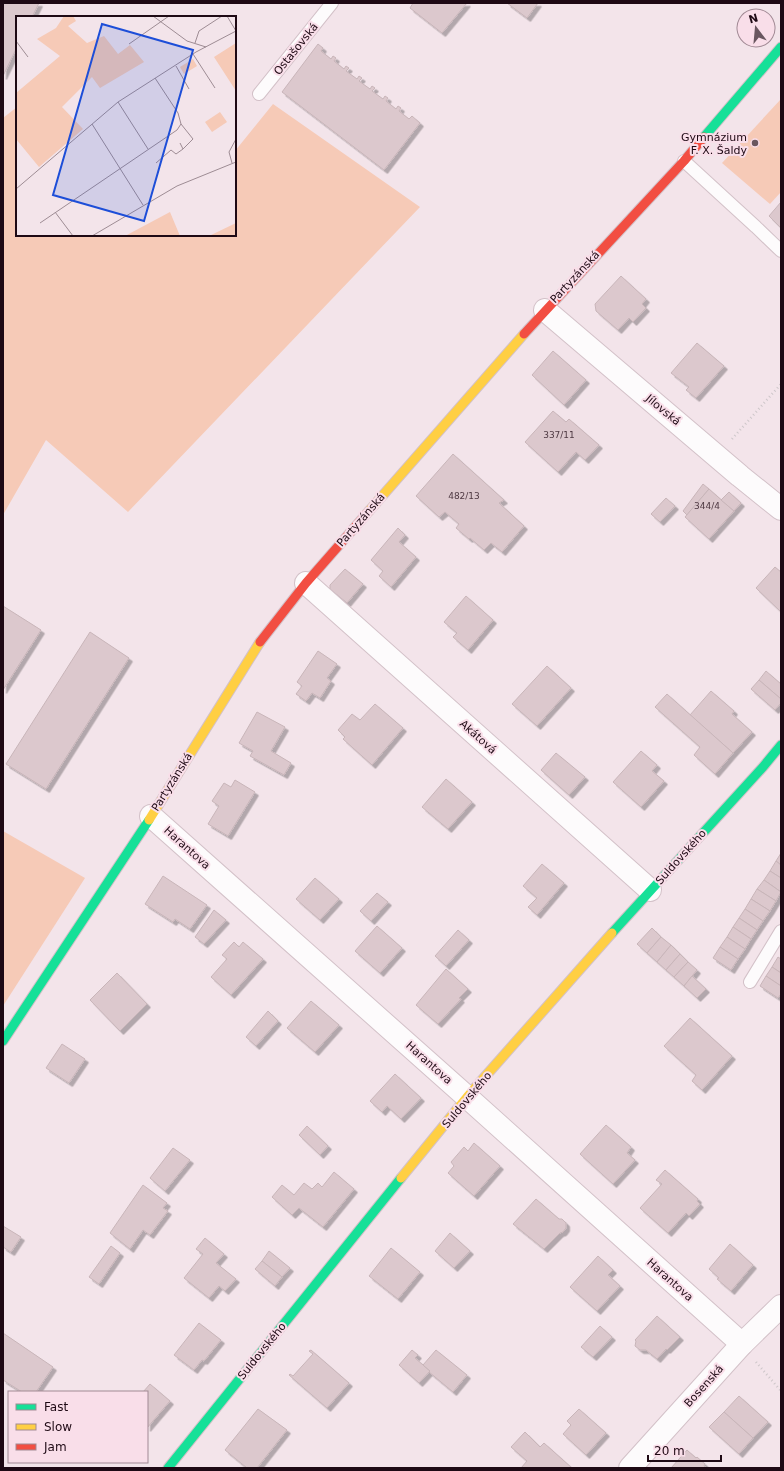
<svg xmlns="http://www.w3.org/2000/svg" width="784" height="1471" font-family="'DejaVu Sans',sans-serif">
  <defs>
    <filter id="shadow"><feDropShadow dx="3.5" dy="3.5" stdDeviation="0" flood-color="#0004"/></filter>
  </defs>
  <rect width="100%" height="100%" fill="#f3e4ea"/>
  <g fill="#f6cab7">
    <path d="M781,99V192L770,204L722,163Z"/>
    <path d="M273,104L420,207L128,512L46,440L3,515V118L17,107V235H235V151Z"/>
    <path d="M3,831L85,878L3,1006Z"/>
  </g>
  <g fill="#dcc8cd" stroke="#c8b5b9" filter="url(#shadow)">
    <path d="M3,3H39L32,17H17V47L3,76Z"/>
    <path d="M413,3H467L442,33L410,8Z"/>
    <path d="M507,3H538L527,18Z"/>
    <path d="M318,44L323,48L321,51L331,59L333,56L336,58L334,61L344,69L346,66L349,68L346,71L357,79L359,76L362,78L359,81L370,89L372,86L375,88L372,91L383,99L385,96L388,98L386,101L396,109L398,106L401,108L399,111L409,119L412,116L420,123L384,170L282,92Z"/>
    <path d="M781,202V228L769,216Z"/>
    <path d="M621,276L646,299L642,304L646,308L633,322L629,318L618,330L596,311L595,304Z"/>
    <path d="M697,343L724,366L696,398L686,390L689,387L671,373Z"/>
    <path d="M553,351L586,380L564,405L532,375Z"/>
    <path d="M553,411L566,422L569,419L599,445L585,460L576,452L558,472L525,442Z"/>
    <path d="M453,454L504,500L499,503L524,526L502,552L491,543L484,550L470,538L469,539L456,528L459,524L445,512L439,517L416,496Z"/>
    <path d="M703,484L709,489L687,515L683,511Z"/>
    <path d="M709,489L734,511L709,539L685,517Z"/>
    <path d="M729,492L741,503L734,511L721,500Z"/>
    <path d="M666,498L675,506L660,522L651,514Z"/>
    <path d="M398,528L405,535L399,542L416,557L391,587L379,576L383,571L371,560Z"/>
    <path d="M775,567L781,572V612L756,588Z"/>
    <path d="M345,569L363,584L347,603L330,589V585Z"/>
    <path d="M466,596L493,620L468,650L453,637L457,633L444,622Z"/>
    <path d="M3,606L41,630L3,690Z"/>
    <path d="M90,632L129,658L46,789L6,764Z"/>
    <path d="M318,651L337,664L327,678L331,681L320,698L312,693L306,701L296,694L302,686L297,682Z"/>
    <path d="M547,666L571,688L537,726L512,704Z"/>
    <path d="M766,671L781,684V699L759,680Z"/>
    <path d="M759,680L781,699V703L775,710L751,689Z"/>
    <path d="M711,691L734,711L732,714L752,732L733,753L690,715Z"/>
    <path d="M667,694L733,753L715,774L694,755L700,747L655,707Z"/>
    <path d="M375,704L403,728L372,765L343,739L345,737L338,730L352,714L360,720Z"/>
    <path d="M257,712L285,727L271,751L291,763L284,775L250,756L253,751L239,743Z"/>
    <path d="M641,751L657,765L652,771L664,781L641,807L613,782Z"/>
    <path d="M556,753L585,777L569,795L541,770Z"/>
    <path d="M446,779L472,802L448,829L422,807Z"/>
    <path d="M235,780L255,792L228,836L208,824L219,806L212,801L224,783L231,787Z"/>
    <path d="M781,853V865L776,861Z"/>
    <path d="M776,861L781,865V878L770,871Z"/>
    <path d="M542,864L564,883L537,915L528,907L537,898L523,886Z"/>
    <path d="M770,871L781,878V892L764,880Z"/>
    <path d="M163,876L207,905L190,929L175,919L173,922L145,904Z"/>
    <path d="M315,878L339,899L320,920L296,899Z"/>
    <path d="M764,880L781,892L776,901L757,889Z"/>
    <path d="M757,889L776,901L770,911L751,899Z"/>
    <path d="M377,893L388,902L371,921L360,911Z"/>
    <path d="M751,899L770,911L763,921L745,909Z"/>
    <path d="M745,909L763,921L757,930L739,918Z"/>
    <path d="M214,910L226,920L204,944L195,937Z"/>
    <path d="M739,918L757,930L751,939L733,927Z"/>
    <path d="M377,926L402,948L380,973L355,951Z"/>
    <path d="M733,927L751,939L745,949L727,937Z"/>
    <path d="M652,928L661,937L647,953L637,944Z"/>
    <path d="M458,930L469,940L446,966L435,956Z"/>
    <path d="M661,937L671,945L657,962L647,953Z"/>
    <path d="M727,937L745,949L738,959L720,947Z"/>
    <path d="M234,942L239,947L243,942L263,959L231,995L211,977L227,959L222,955Z"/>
    <path d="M671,945L680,954L666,970L657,962Z"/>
    <path d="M720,947L738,959L731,970L713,958Z"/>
    <path d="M680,954L688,962L674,977L666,970Z"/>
    <path d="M778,957L781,959V973L772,967Z"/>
    <path d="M688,962L697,970L684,986L674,977Z"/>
    <path d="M772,967L781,973V986L766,976Z"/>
    <path d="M446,969L468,989L459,998L461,999L438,1024L416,1005Z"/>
    <path d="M117,973L147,1004L120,1031L90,1000Z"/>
    <path d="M692,976L706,989L697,998L684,986Z"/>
    <path d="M766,976L781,986V994L778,998L760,986Z"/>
    <path d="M311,1001L339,1025L315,1052L287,1028Z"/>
    <path d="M268,1011L278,1021L256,1046L246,1037Z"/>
    <path d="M690,1018L732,1056L702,1090L692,1081L696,1075L664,1046Z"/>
    <path d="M62,1044L85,1059L69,1083L46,1068Z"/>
    <path d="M395,1074L421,1098L401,1119L387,1106L382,1112L370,1101Z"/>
    <path d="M606,1125L631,1147L627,1153L635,1160L613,1184L580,1154Z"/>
    <path d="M307,1126L328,1146L320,1155L299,1135Z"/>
    <path d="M474,1143L500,1166L474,1196L448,1173L454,1166L451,1162L464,1147L468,1151Z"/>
    <path d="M173,1148L190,1160L165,1191L150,1178Z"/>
    <path d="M665,1170L698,1199L697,1201L700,1204L689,1216L686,1213L668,1233L640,1208L662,1184L656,1180Z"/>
    <path d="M334,1172L354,1189L323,1227L299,1208L292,1215L272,1197L282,1185L294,1195L304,1183L312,1189L318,1183L322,1187Z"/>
    <path d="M143,1185L167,1203L163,1208L168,1211L150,1235L143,1230L130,1249L110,1233Z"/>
    <path d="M536,1199L559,1219H562L566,1223V1228L563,1232L560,1233L544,1249L513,1224Z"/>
    <path d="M3,1226L21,1237L11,1252L3,1247Z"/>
    <path d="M450,1233L470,1251L454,1268L435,1251Z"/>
    <path d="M205,1238L224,1254L216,1263L236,1279L225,1291L219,1286L209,1298L184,1278L203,1254L196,1249Z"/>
    <path d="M730,1244L753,1265L731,1291L717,1279L719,1278L709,1269Z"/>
    <path d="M111,1246L120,1253L99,1284L89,1277Z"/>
    <path d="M391,1248L420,1272L398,1299L369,1276Z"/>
    <path d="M269,1251L290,1268L282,1277L262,1261Z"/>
    <path d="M598,1256L613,1270L608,1275L620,1286L597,1311L570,1287Z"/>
    <path d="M262,1261L282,1277L275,1286L255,1269Z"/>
    <path d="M657,1316L680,1337L667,1350L666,1349L657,1359L646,1350H640L635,1346L636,1341L635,1340Z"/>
    <path d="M199,1323L221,1340L204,1361L202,1360L194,1370L174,1355Z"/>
    <path d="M600,1326L612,1337L593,1357L581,1347Z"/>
    <path d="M3,1333L53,1367L36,1392H22L3,1380Z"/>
    <path d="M311,1350L349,1383L327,1408L289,1375L290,1374L293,1376L313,1354L309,1351Z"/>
    <path d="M412,1350L418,1355L415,1358L430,1371L419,1383L399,1365Z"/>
    <path d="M436,1350L467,1375L453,1392L429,1372L430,1371L423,1365Z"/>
    <path d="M150,1384L170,1401L147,1428V1392H143Z"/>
    <path d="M739,1396L768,1422L753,1438L724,1412Z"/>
    <path d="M258,1409L287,1430L257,1468H247L225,1450Z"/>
    <path d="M579,1409L606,1433L586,1455L563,1434L571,1425L567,1421Z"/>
    <path d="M724,1412L753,1438L739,1454L709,1427Z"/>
    <path d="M525,1432L540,1447L544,1443L572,1468H521L527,1461L511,1447Z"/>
    <path d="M687,1450L696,1458L697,1457L705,1464L704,1466L707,1468H671Z"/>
  </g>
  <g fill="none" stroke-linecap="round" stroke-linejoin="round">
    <g stroke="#d3c1c8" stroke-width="14">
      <g id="lane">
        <path d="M259,94L332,3"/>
        <path d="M684,161L756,227L781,251"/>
        <path d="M750,982L781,931"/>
      </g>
    </g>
    <g stroke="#d3c1c8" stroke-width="24">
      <g id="street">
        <path d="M545,310L740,476L781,509"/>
        <path d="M306,583L650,890"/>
        <path d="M151,816L467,1097L742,1344"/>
        <path d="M630,1468L742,1344L781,1306"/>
      </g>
    </g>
    <g stroke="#d3c1c8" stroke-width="11">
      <g id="fast">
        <path d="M704,137L781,47"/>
        <path d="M612,933L763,767L781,745"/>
        <path d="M3,1041L149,820"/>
        <path d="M168,1468L401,1178"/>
      </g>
    </g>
    <g stroke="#d3c1c8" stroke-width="11">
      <g id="slow">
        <path d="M369,511L524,334"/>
        <path d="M149,820L260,642"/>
        <path d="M401,1178L467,1097L612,933"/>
      </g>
    </g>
    <g stroke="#d3c1c8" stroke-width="11">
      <g id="jam">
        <path d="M524,334L684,161L704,137"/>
        <path d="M260,642L306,583L369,511"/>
      </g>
    </g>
    <g stroke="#cdc6c9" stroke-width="2.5" stroke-dasharray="1 3" stroke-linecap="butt">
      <path d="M732,439L781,384"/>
      <path d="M756,1362L781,1391"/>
    </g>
    <use href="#lane" stroke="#fdfbfc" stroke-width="12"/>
    <use href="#street" stroke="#fdfbfc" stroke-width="22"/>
    <use href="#fast" stroke="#16e098" stroke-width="9"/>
    <use href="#slow" stroke="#ffcf43" stroke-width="9"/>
    <use href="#jam" stroke="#f24e42" stroke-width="9"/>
  </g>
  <circle fill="#69565f" stroke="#f9dee9" stroke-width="1.5" cx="755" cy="143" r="4"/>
  <g text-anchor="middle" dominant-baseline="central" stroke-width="4" stroke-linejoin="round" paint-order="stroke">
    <g font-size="9" fill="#4e3942">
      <text x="559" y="435">337/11</text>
      <text x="464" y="496">482/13</text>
      <text x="707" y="506">344/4</text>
    </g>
    <g font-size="11" fill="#1e0914" stroke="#f9dee9">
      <text transform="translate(296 49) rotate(-51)">Ostašovská</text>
      <text transform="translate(575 277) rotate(-47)">Partyzánská</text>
      <text transform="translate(663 410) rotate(40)">Jílovská</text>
      <text transform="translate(361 520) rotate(-49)">Partyzánská</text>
      <text transform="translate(478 737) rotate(42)">Akátová</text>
      <text transform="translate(172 782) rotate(-58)">Partyzánská</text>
      <text transform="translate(187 848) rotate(42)">Harantova</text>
      <text transform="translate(681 857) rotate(-48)">Suldovského</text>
      <text transform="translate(429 1063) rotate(42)">Harantova</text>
      <text transform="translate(467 1100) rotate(-50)">Suldovského</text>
      <text transform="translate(670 1280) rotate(42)">Harantova</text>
      <text transform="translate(262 1351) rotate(-51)">Suldovského</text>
      <text transform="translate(704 1386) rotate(-48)">Bosenská</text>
    </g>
    <g font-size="11" fill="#1e0914" stroke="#f9dee9" text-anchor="end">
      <text x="747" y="137">Gymnázium<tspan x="747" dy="13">F. X. Šaldy</tspan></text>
    </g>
  </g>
  <g transform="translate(16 16)">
    <rect width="220" height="220" fill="#f3e4ea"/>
    <path d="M48,0H57L60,5L52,10L71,27L88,20L102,38L114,29L128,46L84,72L76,61L46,91L67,113L23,151L0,123V77L44,40L21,23L40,12ZM220,27V75L198,41ZM177,43L181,50L168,58L164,51ZM204,96L211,106L196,116L189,106ZM154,196L164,220H109ZM220,207V220H193Z" fill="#f6cab7"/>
    <path fill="none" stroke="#9e8c94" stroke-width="1" d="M137,0L171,25L190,31M211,0L220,15M0,25L12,41M179,27L183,15L206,0M113,28L153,0M177,38L199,72M160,50L173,73M139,62L162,97L165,108L177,123L167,133L164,127M102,86L132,133M76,108L127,189M140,147L155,134L160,138L167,133M216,147L213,136L220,123M0,173L102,86L180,36L220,15M39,196L57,220M24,207L161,114L165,108M76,220L161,170L220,146"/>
    <path fill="#1d4ed8" fill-opacity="0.15" stroke="#1d4ed8" stroke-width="2" d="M86,8L177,34L128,205L37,179Z"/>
    <rect width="220" height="220" fill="none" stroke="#1e0914" stroke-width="2"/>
  </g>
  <rect width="784" height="1471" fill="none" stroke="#1e0914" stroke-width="8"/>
  <rect x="8" y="1391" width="140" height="72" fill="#f9dee9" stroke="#a18994"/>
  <rect x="16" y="1404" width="20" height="6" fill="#16e098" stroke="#a18994"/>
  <text x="44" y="1411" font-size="12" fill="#1e0914">Fast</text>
  <rect x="16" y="1424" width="20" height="6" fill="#ffcf43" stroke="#a18994"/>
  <text x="44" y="1431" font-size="12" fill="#1e0914">Slow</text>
  <rect x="16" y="1444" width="20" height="6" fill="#f24e42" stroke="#a18994"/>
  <text x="44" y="1451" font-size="12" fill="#1e0914">Jam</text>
  <g transform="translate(756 28) rotate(344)"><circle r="19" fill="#f9dee9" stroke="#a18994"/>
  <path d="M0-3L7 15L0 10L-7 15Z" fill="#69565f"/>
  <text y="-6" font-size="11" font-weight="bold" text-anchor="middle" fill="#1e0914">N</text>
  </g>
  <path d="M648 1455v6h73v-6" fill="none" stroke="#1e0914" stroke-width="2"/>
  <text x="654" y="1455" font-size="12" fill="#1e0914" stroke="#f9dee9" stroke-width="3" paint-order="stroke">20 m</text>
</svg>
